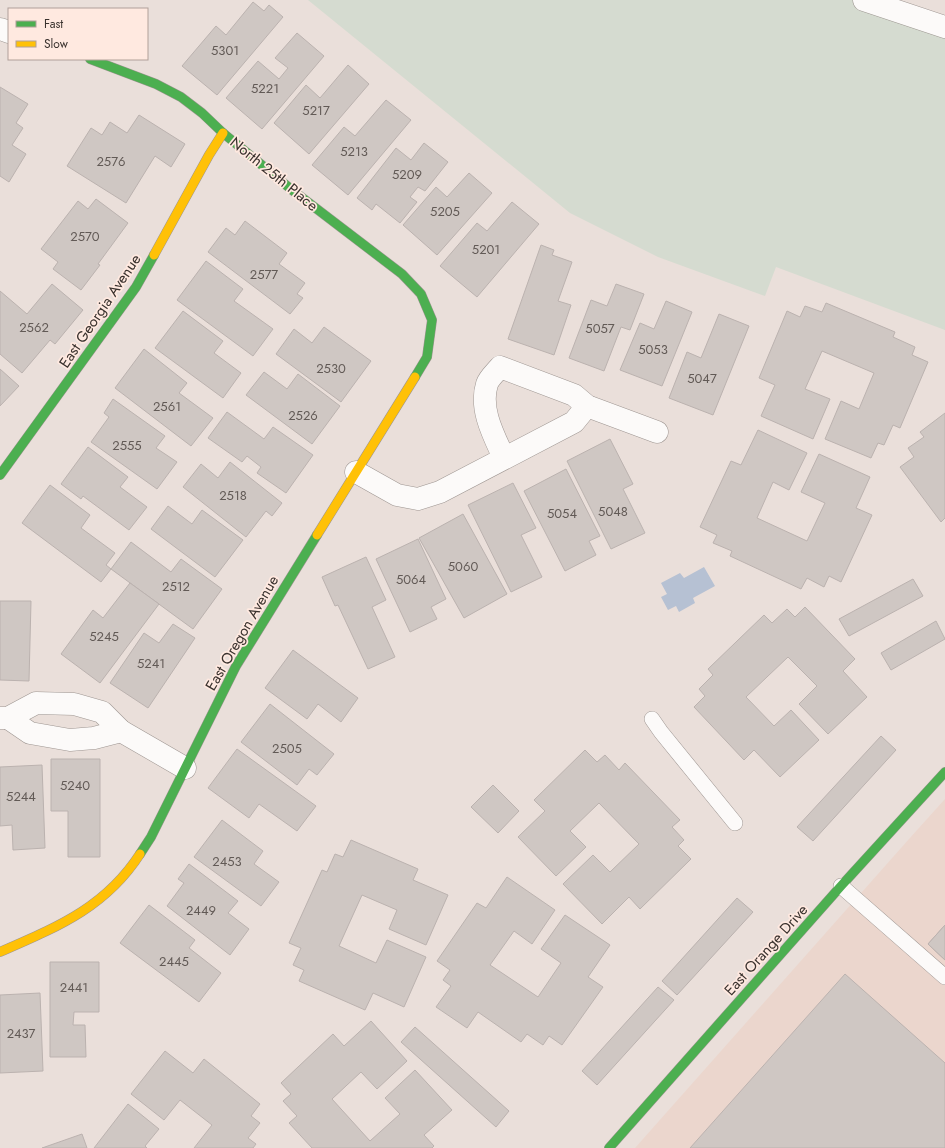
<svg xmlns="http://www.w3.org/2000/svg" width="945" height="1148" font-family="Jost,sans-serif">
  <rect width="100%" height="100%" fill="#eadfda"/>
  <path fill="#ebd6cd" d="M945,799V1148H635L909,839Z"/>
  <path fill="#d5dbd0" d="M308,0H889L945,19V330L776,267L765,296L658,257L570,213Z"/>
  <path fill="#b6c1d3" d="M704,567L715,586L693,598L695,603L679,612L676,606L668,610L661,597L667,594L661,583L680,573L684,578Z"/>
  <g fill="#cfc7c3" stroke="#bbb2af">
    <path d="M253,2L264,11L269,5L283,17L217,95L182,66L216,26L226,35Z"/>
    <path d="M297,33L324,56L262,129L226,98L258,61L279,79L288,68L275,58Z"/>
    <path d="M348,65L369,84L309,154L274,123L306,85L320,98Z"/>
    <path d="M0,87L28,104L16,123L23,128L12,145L26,154L9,182L0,176Z"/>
    <path d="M386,100L411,120L348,195L312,165L344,127L355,136Z"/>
    <path d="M139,115L185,144L171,167L155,156L126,203L67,166L91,128L102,135L110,122L127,133Z"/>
    <path d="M424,143L448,162L425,191L418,187L410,197L417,202L400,223L376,204L372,210L357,198L396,148L411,160Z"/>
    <path d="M469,173L492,193L437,255L403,225L436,187L447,197Z"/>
    <path d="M96,199L128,223L98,264L100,265L81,290L53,269L58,262L41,249L78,201L88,209Z"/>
    <path d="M512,202L539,224L477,297L440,266L477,223L487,231Z"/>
    <path d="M245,221L287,253L279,264L305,283L297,294L303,298L290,314L208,252L226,228L235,235Z"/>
    <path d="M541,245L554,250L552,255L572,262L558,301L571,305L554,355L508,339Z"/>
    <path d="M206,261L243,289L234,301L273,329L253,356L177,300Z"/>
    <path d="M52,284L83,310L55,344L50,340L22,373L0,354V291L27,314Z"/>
    <path d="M616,284L644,294L630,330L621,327L604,371L569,358L591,300L607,306Z"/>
    <path d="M666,301L692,312L662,386L620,370L640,323L654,329Z"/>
    <path d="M826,303L895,332L893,337L915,347L912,355L928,362L900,428L893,425L884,445L878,443L871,458L825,439L841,401L859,409L874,373L822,351L805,389L830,399L813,439L761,416L775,385L759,378L787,311L800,317L805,306L822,312Z"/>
    <path d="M183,311L223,341L214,353L241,373L223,398L155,348Z"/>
    <path d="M719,314L749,326L713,415L669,398L687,352L701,358Z"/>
    <path d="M324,327L371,361L341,402L276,354L294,329L312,343Z"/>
    <path d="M144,349L187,383L179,393L213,418L191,446L115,388Z"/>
    <path d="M0,369L19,386L0,406Z"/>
    <path d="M264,372L287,389L298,374L340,406L312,444L246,395Z"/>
    <path d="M113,399L165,436L156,448L177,462L157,489L91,442L109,417L104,413Z"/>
    <path d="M227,412L264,439L273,427L313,455L286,493L257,473L261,467L247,456L242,462L208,438Z"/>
    <path d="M945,413V518L941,522L900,467L914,457L908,448L924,437L920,432Z"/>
    <path d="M758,430L807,453L789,490L773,482L757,518L807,541L825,503L801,492L819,454L870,477L856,508L872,515L841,582L829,576L824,587L807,578L801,589L730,556L732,551L713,543L717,535L700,527L731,461L741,465Z"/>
    <path d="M610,439L633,484L623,489L645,533L611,549L567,461Z"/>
    <path d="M88,447L128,477L120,487L147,507L129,530L83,496L81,499L61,484Z"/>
    <path d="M230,462L282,503L272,516L266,511L246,537L183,487L201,464L218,478Z"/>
    <path d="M566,469L600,536L589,541L596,555L565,571L524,491Z"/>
    <path d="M513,483L536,528L521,535L542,577L511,592L468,505Z"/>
    <path d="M50,485L90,515L81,528L115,553L106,565L111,569L101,582L22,523Z"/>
    <path d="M168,506L192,524L202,510L243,540L215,577L151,529Z"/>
    <path d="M463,514L507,594L464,618L419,538Z"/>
    <path d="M418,539L446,599L431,607L437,619L410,632L376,559Z"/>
    <path d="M131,542L171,572L181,559L222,589L193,629L111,569Z"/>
    <path d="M366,557L386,600L372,607L395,657L368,669L338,605L335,606L322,577Z"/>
    <path d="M913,579L923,596L849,636L839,619Z"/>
    <path d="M130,583L159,604L100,683L61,654L93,610L103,618Z"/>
    <path d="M0,601H31L29,681L0,680Z"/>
    <path d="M805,607L855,659L843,671L867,697L828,734L799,704L817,686L788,657L746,697L774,726L791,710L819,740L780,777L754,750L744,760L694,707L705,696L699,689L713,675L708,669L764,615L772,623L787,609L795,617Z"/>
    <path d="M936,621L945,639L891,670L881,653Z"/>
    <path d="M173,624L195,638L148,708L110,683L144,633L159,643Z"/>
    <path d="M293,650L358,698L341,722L318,704L307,719L265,688Z"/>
    <path d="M270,704L334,754L317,775L309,769L297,785L241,742Z"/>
    <path d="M881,736L896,750L813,841L797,827Z"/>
    <path d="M237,749L316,806L297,831L259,804L249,818L208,788Z"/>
    <path d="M585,750L597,762L605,755L619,770L625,763L680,820L672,827L684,840L678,846L691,859L640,909L629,897L602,924L563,884L593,855L610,872L639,844L599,803L570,831L586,847L556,876L518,837L545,811L534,800Z"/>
    <path d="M51,759H100V857H68V811H51Z"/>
    <path d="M42,765L45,848L13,850L12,825L0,826V767Z"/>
    <path d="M493,785L519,811L498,833L471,807Z"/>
    <path d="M222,820L263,851L254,864L279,882L261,906L194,857Z"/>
    <path d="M351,840L418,869L413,880L448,895L426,945L389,929L397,910L362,895L339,946L376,963L387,940L426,957L404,1007L373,993L365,1010L299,981L304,970L293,965L301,948L289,943L322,870L327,872L335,854L343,857Z"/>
    <path d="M189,864L238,901L228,913L249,929L230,955L167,906L184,883L178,879Z"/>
    <path d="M507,877L555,910L532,944L514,931L490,965L538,997L561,963L541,949L565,915L610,945L588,977L603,987L562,1045L549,1036L543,1045L527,1034L521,1042L478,1012L467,1028L436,1007L451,986L443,980L450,970L437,961L477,903L486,908Z"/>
    <path d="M737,898L753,912L677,995L662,981Z"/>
    <path d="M149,905L195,940L189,948L221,973L199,1002L120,943Z"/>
    <path d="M945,925V960L928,944Z"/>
    <path d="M945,925V960L928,944Z"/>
    <path d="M50,962H99V1012H74L73,1025H85L86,1057H50Z"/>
    <path d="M845,974L945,1063V1148H690Z"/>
    <path d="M658,987L674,1000L597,1085L582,1071Z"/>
    <path d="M40,993L43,1071L0,1073V995Z"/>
    <path d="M371,1021L407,1061L377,1089L361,1072L332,1099L370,1141L400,1114L385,1098L415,1070L452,1110L424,1135L434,1146L432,1148H312L289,1123L297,1116L283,1101L291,1094L281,1083L333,1034L344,1046Z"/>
    <path d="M415,1027L509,1111L496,1127L401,1042Z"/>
    <path d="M165,1051L193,1073L204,1059L260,1104L251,1116L260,1123L248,1138L256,1144L253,1148H194L212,1125L180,1100L164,1120L131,1094Z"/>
    <path d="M128,1104L159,1129L145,1146L147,1148H94Z"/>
    <path d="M82,1134L87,1148H42Z"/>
  </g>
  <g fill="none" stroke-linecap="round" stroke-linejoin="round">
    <g stroke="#9e9692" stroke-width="16">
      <g id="lane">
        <path d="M652,719L661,732L735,823"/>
        <path d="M841,886L945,977"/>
      </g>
    </g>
    <g stroke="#9e9692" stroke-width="23">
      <g id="street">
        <path d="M864,0L945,27"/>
        <path d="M0,29L9,32"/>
        <path d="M504,458C494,436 479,409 487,384C489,378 496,372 500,367L574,395L587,406L657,432"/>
        <path d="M356,472L397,495L418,499L440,492L574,422L587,406"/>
        <path d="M0,718H8L36,703L74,704L102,712L121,731L185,768"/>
        <path d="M8,718L30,733L70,740L94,738L121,731"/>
      </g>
    </g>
    <g stroke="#9e9692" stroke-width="10">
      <g id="fast">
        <path d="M90,59L156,84L181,97L202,113L223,133L292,190L402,274L421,294L432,320L427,357L415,377"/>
        <path d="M0,475L136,287L154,255"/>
        <path d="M140,854L151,837L236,666L317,535"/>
        <path d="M609,1148L841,886L945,772"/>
      </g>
    </g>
    <g stroke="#9e9692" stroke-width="10">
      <g id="slow">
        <path d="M154,255L209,155L223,133"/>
        <path d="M317,535L415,377"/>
        <path d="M0,952C57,927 105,908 140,854"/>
      </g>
    </g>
    <use href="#lane" stroke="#fcfaf9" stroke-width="15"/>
    <use href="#street" stroke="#fcfaf9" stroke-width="22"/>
    <use href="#fast" stroke="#4caf50" stroke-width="9"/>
    <use href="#slow" stroke="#ffc107" stroke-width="9"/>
  </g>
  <g text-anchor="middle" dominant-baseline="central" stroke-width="3.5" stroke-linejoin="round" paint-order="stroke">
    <g font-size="13" fill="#625a56">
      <text x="225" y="50">5301</text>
      <text x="265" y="88">5221</text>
      <text x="316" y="110">5217</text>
      <text x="354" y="151">5213</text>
      <text x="111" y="161">2576</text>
      <text x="407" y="174">5209</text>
      <text x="445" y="211">5205</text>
      <text x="85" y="236">2570</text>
      <text x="486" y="249">5201</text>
      <text x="264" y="274">2577</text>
      <text x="34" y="327">2562</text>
      <text x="600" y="328">5057</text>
      <text x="653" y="349">5053</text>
      <text x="331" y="368">2530</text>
      <text x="702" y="378">5047</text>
      <text x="167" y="406">2561</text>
      <text x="303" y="415">2526</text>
      <text x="127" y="445">2555</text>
      <text x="233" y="495">2518</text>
      <text x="613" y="511">5048</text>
      <text x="562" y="513">5054</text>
      <text x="463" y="566">5060</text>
      <text x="411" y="579">5064</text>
      <text x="176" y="586">2512</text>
      <text x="104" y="636">5245</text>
      <text x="151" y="663">5241</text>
      <text x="287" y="748">2505</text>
      <text x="75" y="785">5240</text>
      <text x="21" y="796">5244</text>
      <text x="227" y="861">2453</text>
      <text x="201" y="910">2449</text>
      <text x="174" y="961">2445</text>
      <text x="74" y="987">2441</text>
      <text x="21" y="1033">2437</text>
    </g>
    <g font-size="15" fill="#3a322e" stroke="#ffe9e0">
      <text transform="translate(274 174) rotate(39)">North 25th Place</text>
      <text transform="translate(100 311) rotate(-56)">East Georgia Avenue</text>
      <text transform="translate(242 633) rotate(-60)">East Oregon Avenue</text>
      <text transform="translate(766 950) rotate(-48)">East Orange Drive</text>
    </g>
  </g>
  <rect x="8" y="8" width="140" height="52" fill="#ffe9e0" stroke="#b0a099"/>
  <rect x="16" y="21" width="20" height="6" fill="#4caf50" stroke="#b0a099"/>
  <text x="44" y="28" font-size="12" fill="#3a322e">Fast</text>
  <rect x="16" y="41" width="20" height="6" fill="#ffc107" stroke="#b0a099"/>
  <text x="44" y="48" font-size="12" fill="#3a322e">Slow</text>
</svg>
